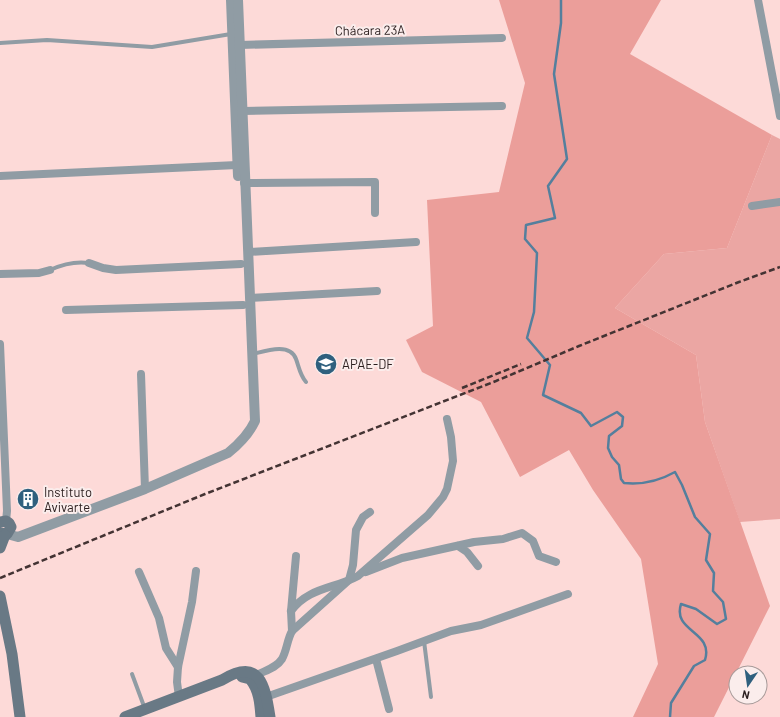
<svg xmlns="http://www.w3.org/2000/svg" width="780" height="717" font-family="Barlow,sans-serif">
  <rect width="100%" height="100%" fill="#fddad8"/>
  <path fill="#eba6a3" d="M772,135L780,139V519L740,522L705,422L696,355L615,308L664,254L727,248Z"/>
  <path fill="#eb9e9a" d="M499,0H661L630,54L772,135L727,248L664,254L615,308L696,355L705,422L770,606L714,717H633L658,664L641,559L593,490L569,450L520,477L481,402L422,372L406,340L433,326L427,200L499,192L525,83Z"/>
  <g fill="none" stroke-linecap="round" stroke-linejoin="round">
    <path stroke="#547f9d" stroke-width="2.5" d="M561,0V23L554,74L567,159L548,186L555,218L526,225L525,239L537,253L534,312L527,338L550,365L543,395L581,413L591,426L617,412L623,417L622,426L609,436L608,448L612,457L619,465L621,479L624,483C643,485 659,481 675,472L682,485L695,517L710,534L706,560L714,573L713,591L723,602L726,619L717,624L696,609L681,604C672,632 714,631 705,660L694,666L671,703L670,717"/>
    <g stroke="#909ca4" stroke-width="4">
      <path d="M0,43L47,40L152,47L231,34"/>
      <path d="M50,270C63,264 75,261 89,263"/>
      <path d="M253,354C265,351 290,342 296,359C299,367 300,375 306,382"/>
      <path d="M424,641L431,697"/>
      <path d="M132,674L145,709"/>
    </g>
    <g stroke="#909ca4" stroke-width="8">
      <path d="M758,0L780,116"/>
      <path d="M240,45L502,38"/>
      <path d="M242,111L502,106"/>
      <path d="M0,176L237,165"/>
      <path d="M244,183L375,182V213"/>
      <path d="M752,206L780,202"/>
      <path d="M248,252L416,242"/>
      <path d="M89,263L103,268L116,270L241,264"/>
      <path d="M0,274L39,273L50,270"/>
      <path d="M250,298L377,291"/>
      <path d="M66,310L243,305"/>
      <path d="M0,344L7,511L6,521"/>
      <path d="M141,374L145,489"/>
      <path d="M458,546L467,552L478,566"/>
      <path d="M139,572L159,618L166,648L178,667"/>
      <path d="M366,572L402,558L474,542L503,539L522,533L533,541L539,556L556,562"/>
      <path d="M291,611C309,587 334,589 358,576L428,515L443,497L447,489L453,461L451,437L447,419"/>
      <path d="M292,631L291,611L296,556"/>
      <path d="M376,659L389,709"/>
      <path d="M252,678C261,671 275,670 282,659C287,650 287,640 292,631L349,580L353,565L356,530L363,517L370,512"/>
      <path d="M179,697L177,682L178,667L192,602L196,571"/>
      <path d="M263,698L397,651L451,631L481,625L568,594"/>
    </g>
    <g stroke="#909ca4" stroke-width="10">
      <path d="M231,0L238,176"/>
      <path d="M7,534L18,537L145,489L228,453C239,444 249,434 255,421L238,0"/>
    </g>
    <g stroke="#697985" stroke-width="11">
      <path d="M0,522L6,521L9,523L11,527L7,534L0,533"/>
      <path d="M0,548L5,535"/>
      <path d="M0,596L12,654L20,717"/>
      <path d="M242,677L250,679C259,690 260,703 261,717"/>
      <path d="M125,717L222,680C260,657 265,685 270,717"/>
    </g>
    <g stroke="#433333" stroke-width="2.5" stroke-dasharray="6 3" stroke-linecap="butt">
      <path d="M462,388L521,364"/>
      <path d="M0,578L205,494L496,381L579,346L739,282L780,267"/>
    </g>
  </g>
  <defs>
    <g id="school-disc" transform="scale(1.15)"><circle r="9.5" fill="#2f607e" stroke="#fbedec"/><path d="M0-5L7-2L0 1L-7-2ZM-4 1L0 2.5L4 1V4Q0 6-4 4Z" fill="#fff"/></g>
    <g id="building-disc" transform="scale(1.15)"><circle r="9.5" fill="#2f607e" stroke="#fbedec"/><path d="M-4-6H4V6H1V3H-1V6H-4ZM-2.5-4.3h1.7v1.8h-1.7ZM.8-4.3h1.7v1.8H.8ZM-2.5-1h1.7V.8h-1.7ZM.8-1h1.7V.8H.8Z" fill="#fff"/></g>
  </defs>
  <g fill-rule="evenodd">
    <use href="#school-disc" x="326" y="364"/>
    <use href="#building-disc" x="28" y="499"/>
  </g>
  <g text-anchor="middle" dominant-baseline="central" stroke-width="4" stroke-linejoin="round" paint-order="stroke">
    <g font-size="13" fill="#2a1d1d" stroke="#fbedec">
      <text transform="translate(370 30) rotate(-1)">Chácara 23A</text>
    </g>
    <g font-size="13" fill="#2a1d1d" stroke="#fbedec" text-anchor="start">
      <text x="342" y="364">APAE-DF</text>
      <text x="44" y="492">Instituto<tspan x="44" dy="15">Avivarte</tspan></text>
    </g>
  </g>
  <g transform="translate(748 685) rotate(193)"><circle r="19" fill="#fbedec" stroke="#a79a99"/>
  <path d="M0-3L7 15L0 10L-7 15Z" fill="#2f607e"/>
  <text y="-6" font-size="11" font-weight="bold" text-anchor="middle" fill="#2a1d1d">N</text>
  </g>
</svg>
